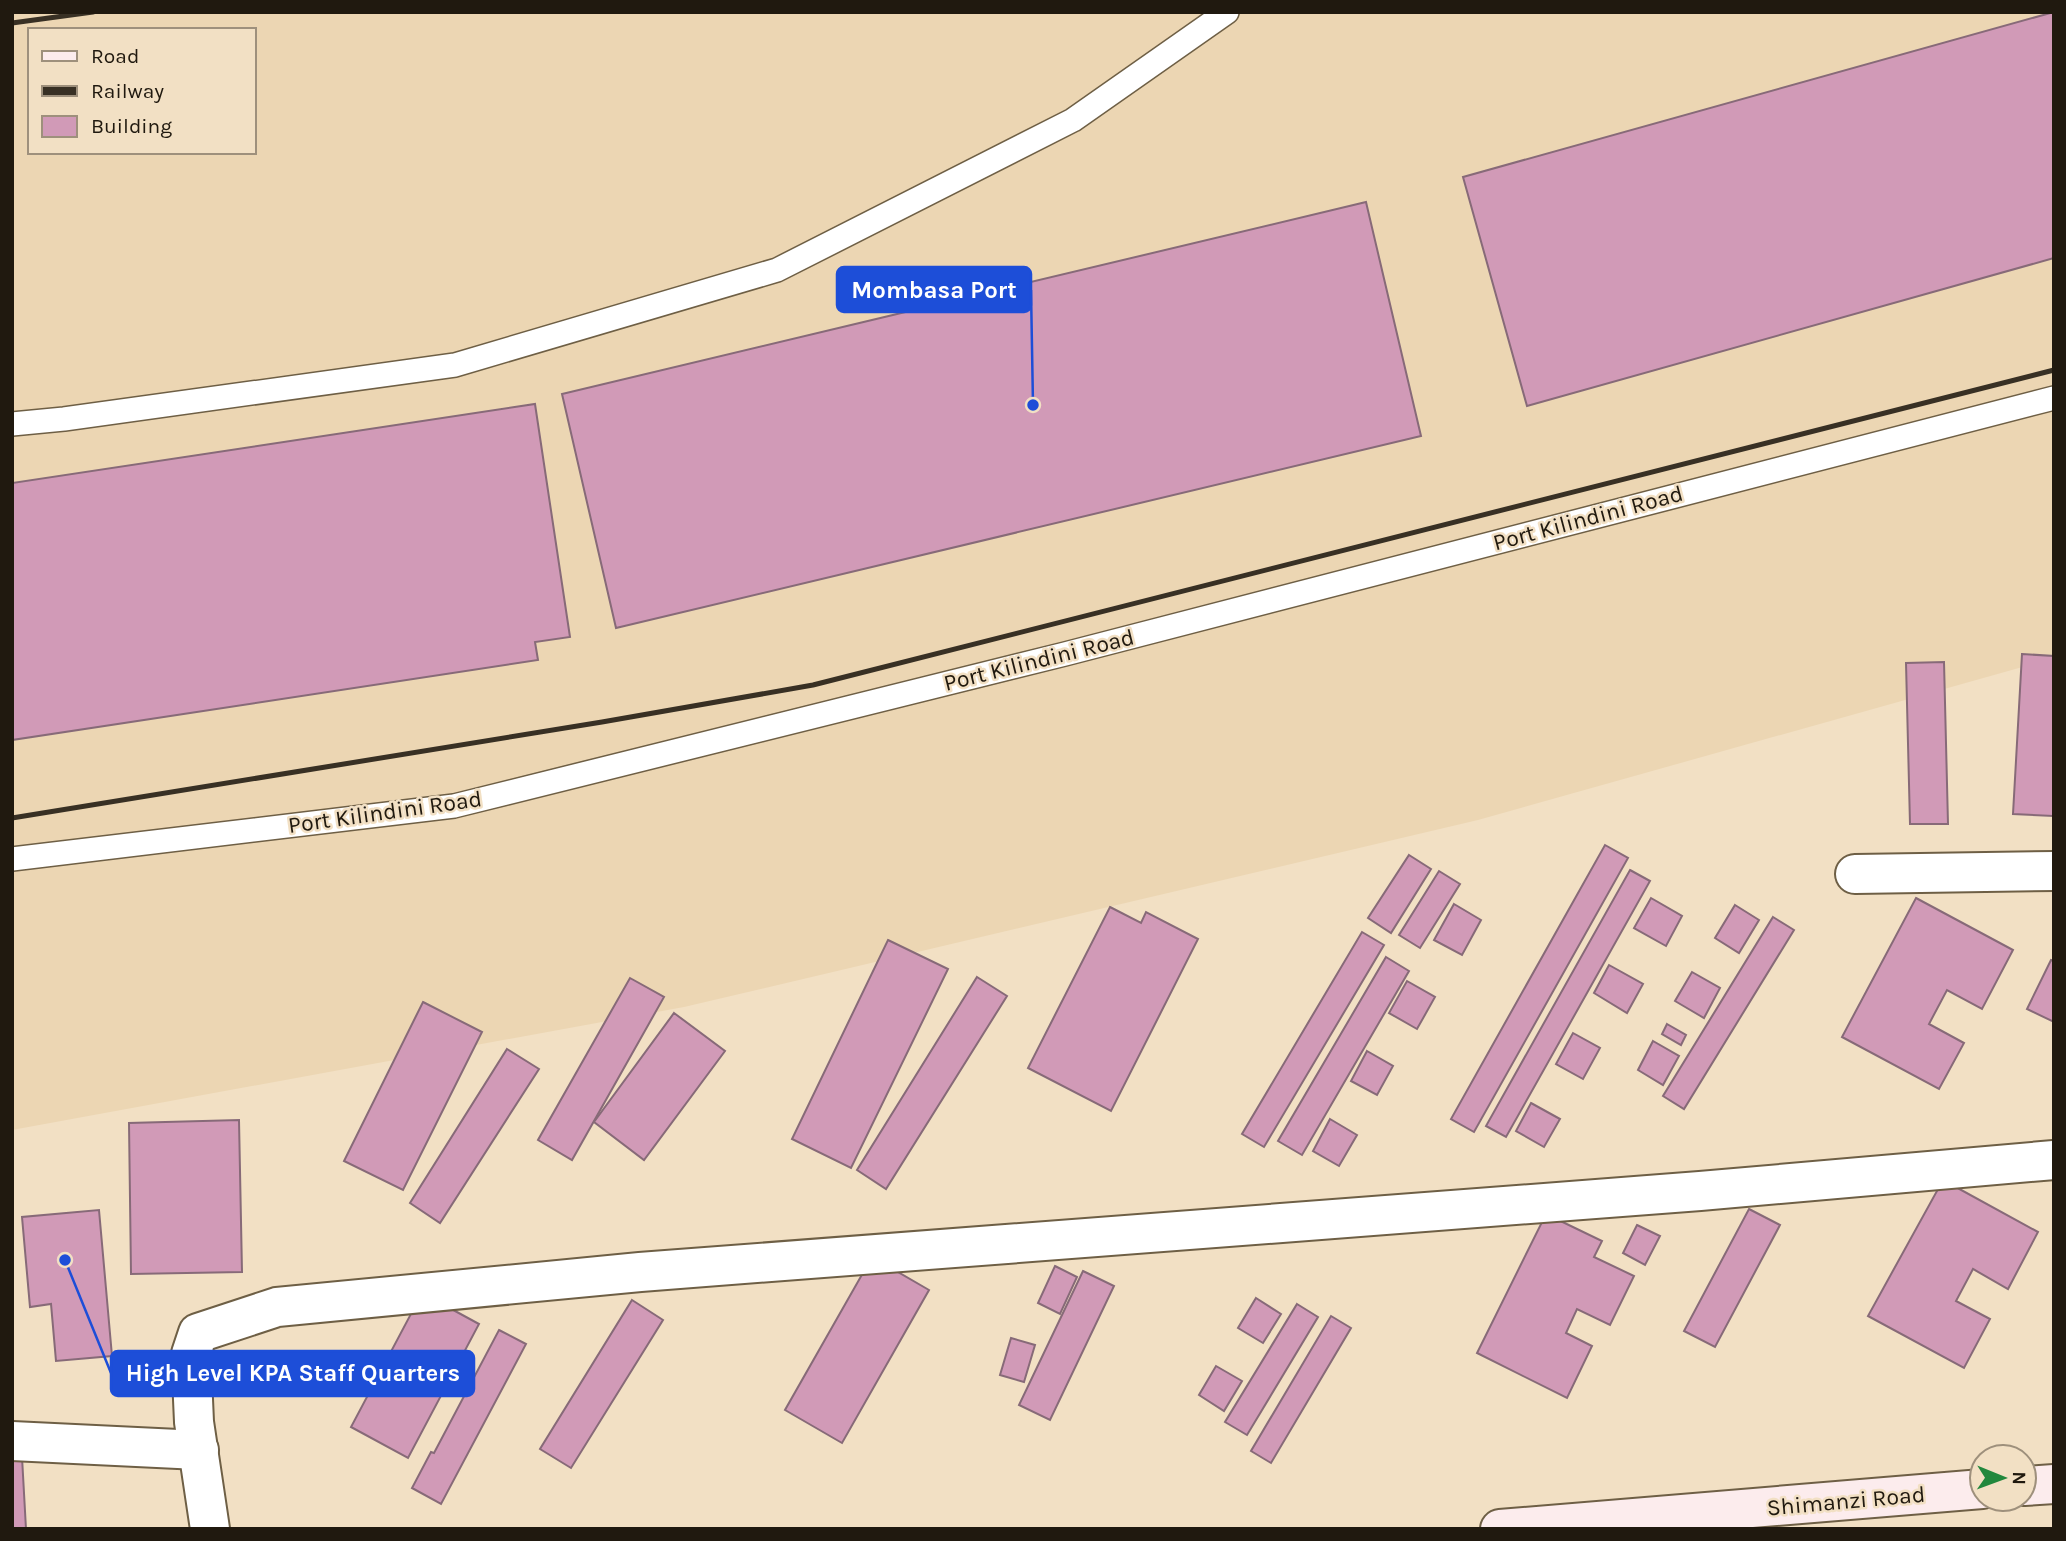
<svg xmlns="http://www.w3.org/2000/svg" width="2066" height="1541" font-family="Karla,sans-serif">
  <rect width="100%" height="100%" fill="#f2e0c4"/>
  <path fill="#ecd6b3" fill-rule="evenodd" d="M12,12H2054V658L1478,820L684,1007L12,1130ZM30,30H254V152H30Z"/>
  <g fill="#d19ab7" stroke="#876a78" stroke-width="2">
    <path d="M2054,12V258L1527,406L1463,177Z"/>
    <path d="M1366,202L1421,436L616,628L562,394Z"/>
    <path d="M535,404L570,637L535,642L538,660L12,740V483Z"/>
    <path d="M2022,654L2054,656L2053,816L2013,814Z"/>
    <path d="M1944,662L1948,824H1910L1906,663Z"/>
    <path d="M1605,845L1628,858L1474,1132L1451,1119Z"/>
    <path d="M1409,855L1431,869L1391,933L1368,918Z"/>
    <path d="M1630,870L1650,881L1506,1137L1486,1126Z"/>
    <path d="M1439,871L1460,884L1420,948L1399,935Z"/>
    <path d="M1651,898L1682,916L1666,946L1634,928Z"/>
    <path d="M1916,898L2013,950L1982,1009L1947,990L1929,1024L1964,1043L1939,1089L1842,1037Z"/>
    <path d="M1454,904L1481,920L1462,955L1434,940Z"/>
    <path d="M1735,905L1759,920L1739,953L1715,938Z"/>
    <path d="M1110,907L1141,923L1146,912L1198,939L1111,1111L1028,1068Z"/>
    <path d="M1773,917L1794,930L1684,1109L1663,1096Z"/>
    <path d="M1362,932L1384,945L1264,1147L1242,1134Z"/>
    <path d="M888,940L948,969L851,1168L792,1139Z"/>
    <path d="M1386,957L1409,971L1302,1155L1278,1141Z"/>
    <path d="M2051,960L2054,961V1022L2027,1009Z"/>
    <path d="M1609,965L1643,984L1627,1013L1594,993Z"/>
    <path d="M1692,972L1720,988L1704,1018L1675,1001Z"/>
    <path d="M977,977L1007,996L886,1189L857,1170Z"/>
    <path d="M630,978L664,997L572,1160L538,1140Z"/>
    <path d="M1407,981L1435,997L1417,1029L1389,1013Z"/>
    <path d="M423,1002L482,1032L403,1190L344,1161Z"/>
    <path d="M674,1013L725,1051L644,1160L594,1122Z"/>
    <path d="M1667,1024L1686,1035L1681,1045L1662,1034Z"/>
    <path d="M1573,1033L1600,1048L1583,1079L1556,1064Z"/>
    <path d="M1653,1041L1679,1056L1663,1085L1638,1070Z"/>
    <path d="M507,1049L539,1069L440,1223L410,1203Z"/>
    <path d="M1367,1051L1393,1066L1377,1095L1351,1081Z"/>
    <path d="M1531,1103L1560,1119L1544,1147L1516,1131Z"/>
    <path d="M1330,1119L1357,1135L1339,1166L1313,1151Z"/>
    <path d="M239,1120L242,1272L131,1274L129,1123Z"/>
    <path d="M1943,1180L2038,1232L2008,1289L1973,1269L1956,1301L1990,1319L1964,1368L1868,1316Z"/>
    <path d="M1749,1209L1780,1225L1715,1347L1684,1331Z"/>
    <path d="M99,1210L112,1356L56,1361L51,1304L30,1307L22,1217Z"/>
    <path d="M1546,1214L1602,1241L1594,1257L1634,1276L1610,1325L1577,1309L1566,1333L1592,1346L1567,1398L1477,1353Z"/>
    <path d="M1637,1225L1660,1236L1645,1265L1623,1253Z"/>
    <path d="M872,1257L929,1290L842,1443L785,1410Z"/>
    <path d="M1055,1266L1077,1277L1060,1314L1038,1303Z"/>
    <path d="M1083,1271L1114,1286L1050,1420L1019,1405Z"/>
    <path d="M422,1293L479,1324L408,1458L351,1427Z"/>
    <path d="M1256,1298L1281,1314L1263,1343L1238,1328Z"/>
    <path d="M632,1300L663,1320L571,1468L540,1449Z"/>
    <path d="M1297,1304L1318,1317L1247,1435L1225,1422Z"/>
    <path d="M1331,1316L1351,1328L1271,1463L1251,1451Z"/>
    <path d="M499,1330L526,1344L441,1504L412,1488L431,1452L434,1453Z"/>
    <path d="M1011,1338L1035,1345L1024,1382L1000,1375Z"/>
    <path d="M1216,1366L1242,1381L1224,1411L1199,1395Z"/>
    <path d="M12,1457H22L26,1529H12Z"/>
  </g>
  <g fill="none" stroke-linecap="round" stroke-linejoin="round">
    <g stroke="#6e5f45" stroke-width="26">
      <g id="lane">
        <path d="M12,424L64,419L455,365L777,270L1073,120L1227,12"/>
        <path d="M12,859L454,806L1065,654L2054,398"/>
      </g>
    </g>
    <g stroke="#6e5f45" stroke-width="42">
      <g id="street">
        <path d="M1855,874L2054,871"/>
        <path d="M12,1441L199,1450"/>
        <path d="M210,1529L194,1422L191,1354L198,1333L277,1307L640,1272L1700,1191L2054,1160"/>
      </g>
    </g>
    <g stroke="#6e5f45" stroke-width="42">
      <g id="secondary">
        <path d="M2024,1486L2054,1484"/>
        <path d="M1500,1529L1982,1489"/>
      </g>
    </g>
    <use href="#lane" stroke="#fff" stroke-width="23"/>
    <use href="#street" stroke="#fff" stroke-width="38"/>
    <use href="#secondary" stroke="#fceced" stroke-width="38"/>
    <g stroke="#383024" stroke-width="5">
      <path d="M12,23L93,12"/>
      <path d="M12,818L602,722L813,685L2054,370"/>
    </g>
  </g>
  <g text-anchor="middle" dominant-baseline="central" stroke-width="5" stroke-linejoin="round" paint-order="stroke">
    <g font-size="23" fill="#20190f" stroke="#f2e0c4">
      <text transform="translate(1588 518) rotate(-15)">Port Kilindini Road</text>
      <text transform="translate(1039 660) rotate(-14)">Port Kilindini Road</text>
      <text transform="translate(385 812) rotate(-8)">Port Kilindini Road</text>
      <text transform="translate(1846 1501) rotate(-5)">Shimanzi Road</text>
    </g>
  </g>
  <path fill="none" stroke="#1d4ed8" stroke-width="2.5" d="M1033 405L1031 290M65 1260L111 1373"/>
  <g fill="#1d4ed8" stroke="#f2e0c4" stroke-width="2.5">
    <circle cx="1033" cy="405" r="7"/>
    <circle cx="65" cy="1260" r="7"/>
  </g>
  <g fill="#1d4ed8" stroke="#1d4ed8" stroke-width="2.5">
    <rect x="837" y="267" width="194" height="45" rx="7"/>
    <rect x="111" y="1351" width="363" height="45" rx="7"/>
  </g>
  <g font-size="24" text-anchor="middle" font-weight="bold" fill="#fff">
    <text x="934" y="298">Mombasa Port</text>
    <text x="293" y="1381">High Level KPA Staff Quarters</text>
  </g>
  <rect width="2066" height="1541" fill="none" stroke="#20190f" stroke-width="28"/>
  <rect x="28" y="28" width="228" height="126" fill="#f2e0c4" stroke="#9e907c" stroke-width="2"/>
  <rect x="42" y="51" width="35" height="10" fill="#fceced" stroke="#9e907c" stroke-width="2"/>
  <text x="91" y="63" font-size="21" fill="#20190f">Road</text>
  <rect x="42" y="86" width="35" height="10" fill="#383024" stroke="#9e907c" stroke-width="2"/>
  <text x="91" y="98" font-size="21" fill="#20190f">Railway</text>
  <rect x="42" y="116" width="35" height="21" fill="#d19ab7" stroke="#9e907c" stroke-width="2"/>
  <text x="91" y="133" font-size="21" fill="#20190f">Building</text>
  <g transform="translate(2003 1478) rotate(91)"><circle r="33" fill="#f2e0c4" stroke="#9e907c" stroke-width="2"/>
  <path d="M0-5L12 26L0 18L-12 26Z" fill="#22883d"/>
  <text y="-10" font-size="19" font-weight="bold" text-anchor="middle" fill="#20190f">N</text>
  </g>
</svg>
